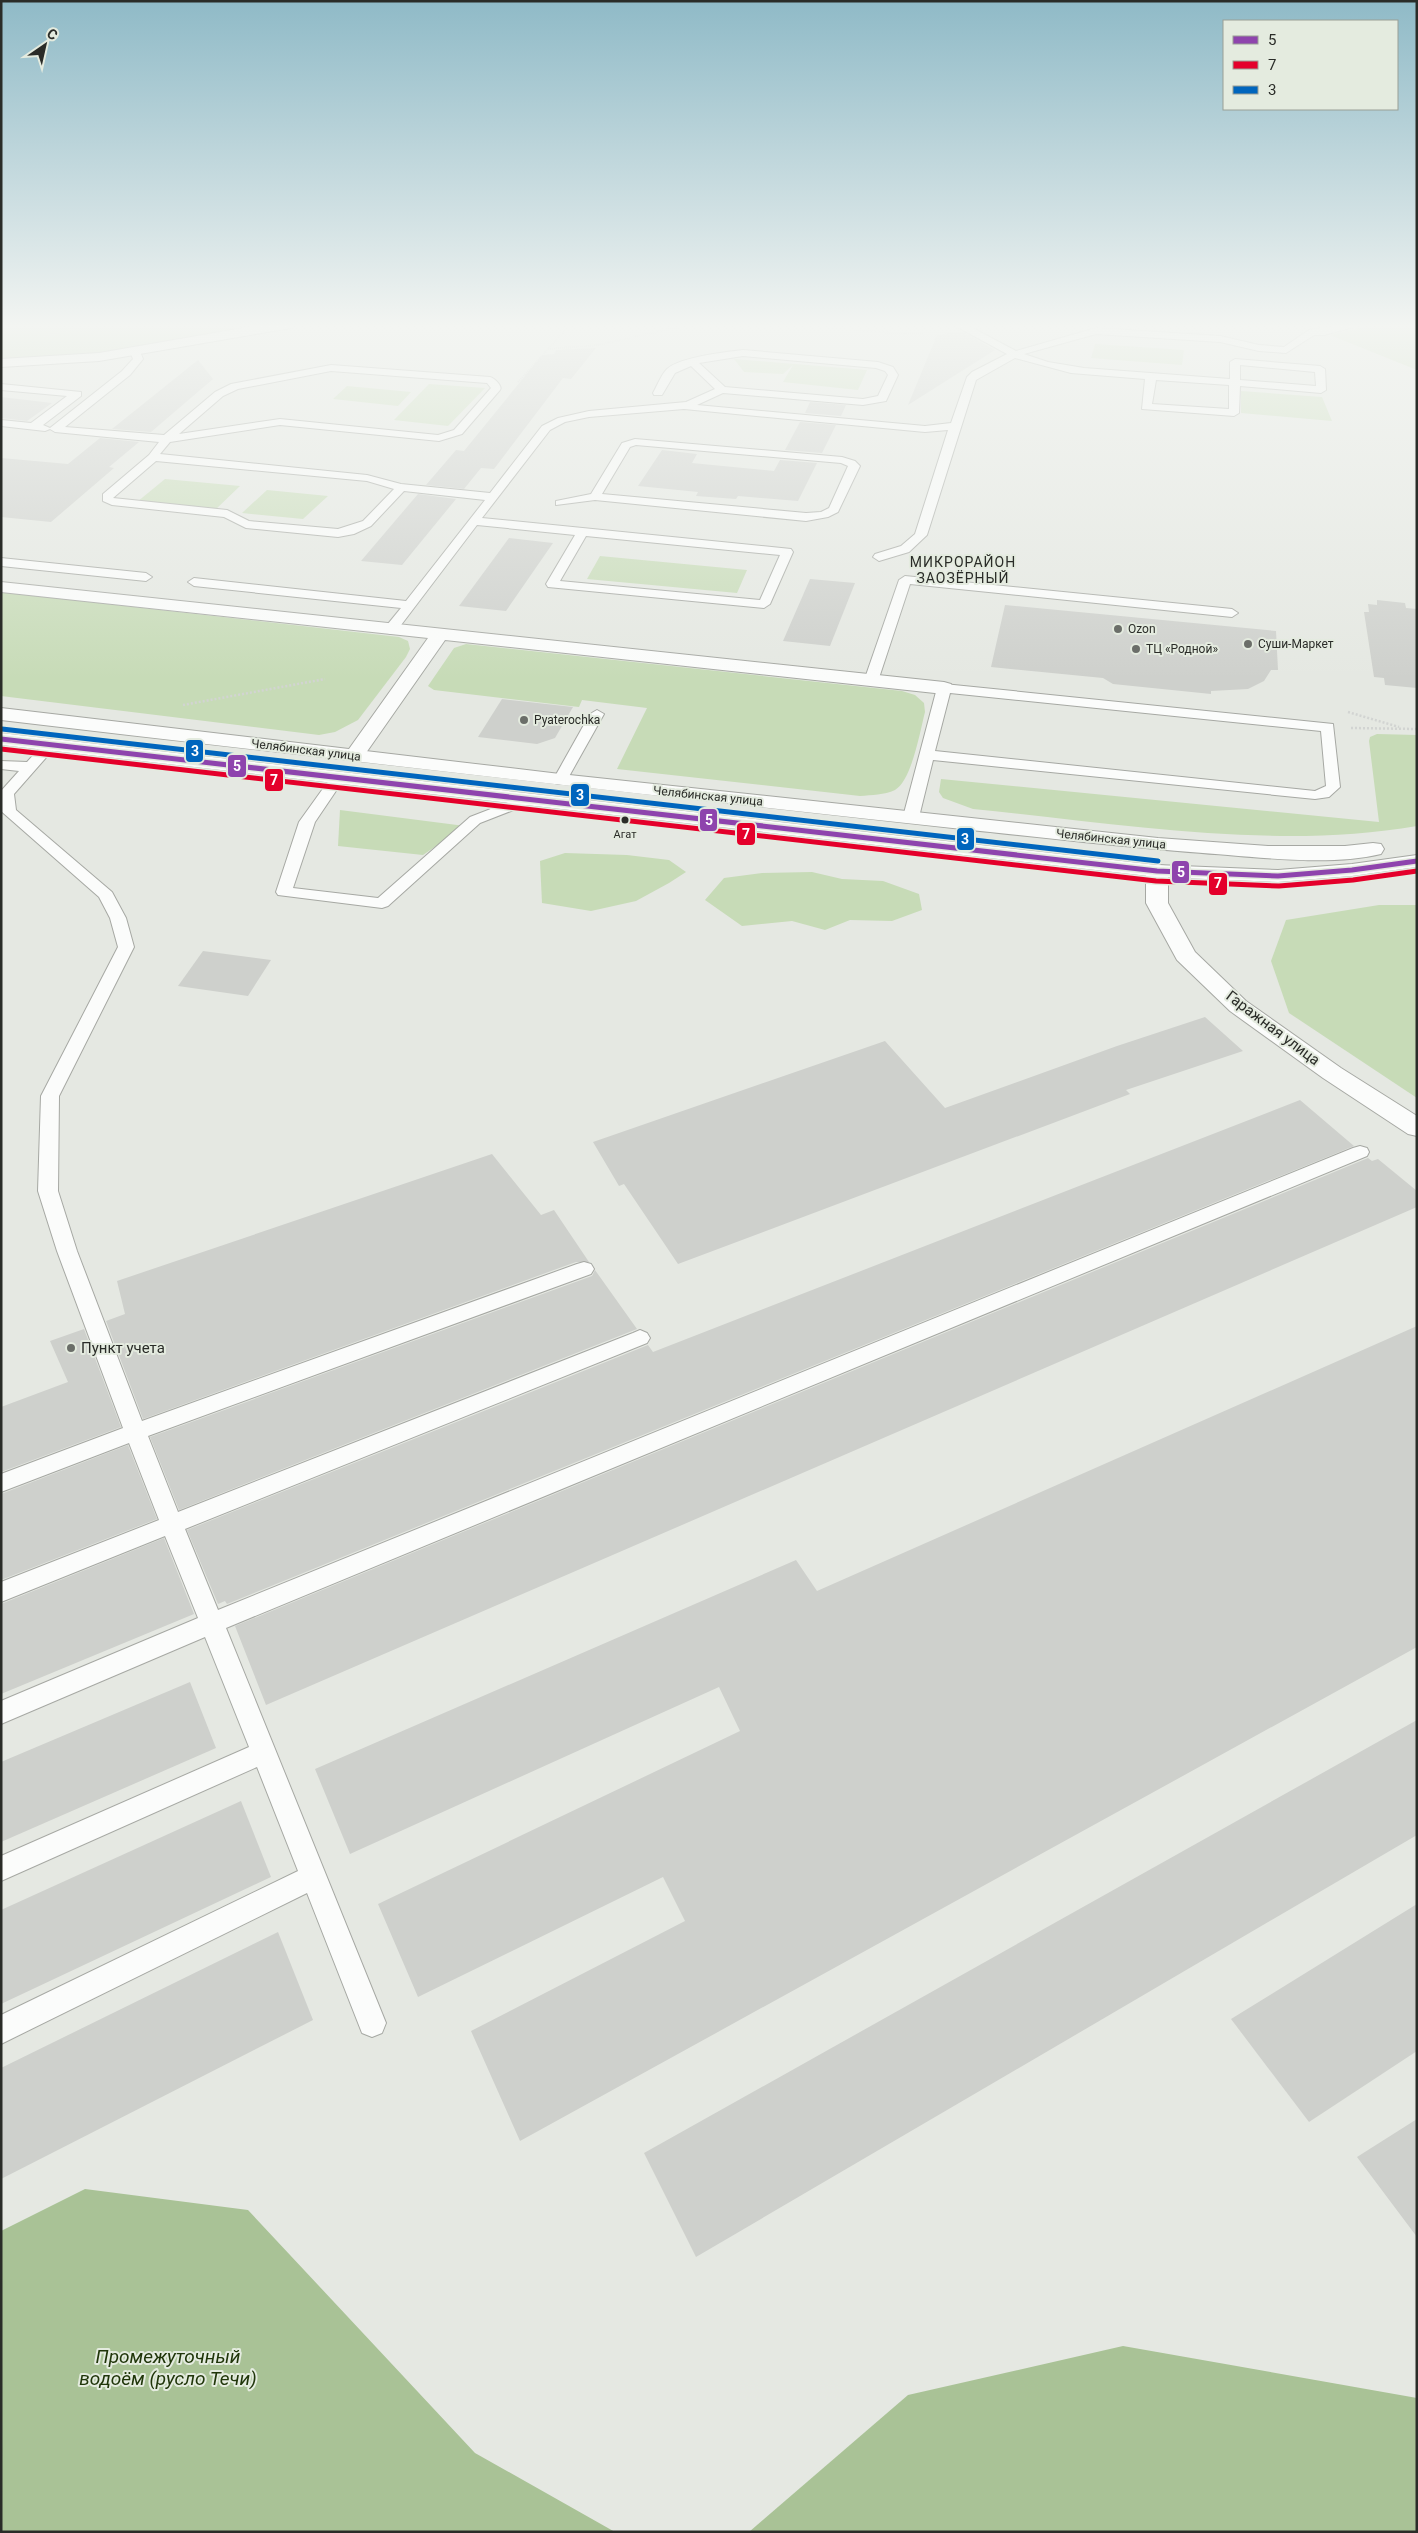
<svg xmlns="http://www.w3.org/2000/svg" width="1418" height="2533" font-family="Roboto,sans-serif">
  <rect width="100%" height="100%" fill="#e5e8e2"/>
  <g fill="#c7dbb7">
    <path d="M1,324H263V326L86,356L1,362Z"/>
    <path d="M1378,324H1417V370L1330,335Z"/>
    <path d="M1095,344L1184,350L1182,365L1091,358Z"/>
    <path d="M734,359L867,370L858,390L783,382L793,365L783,374L744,372Z"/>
    <path d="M429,384L485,388L448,426L394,420Z"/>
    <path d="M347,386L411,392L398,406L333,399Z"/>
    <path d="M1241,391L1322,397L1332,421L1241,413Z"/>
    <path d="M165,479L240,486L214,511L137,502Z"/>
    <path d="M267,490L328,496L303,519L242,513Z"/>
    <path d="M600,556L747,570L737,593L587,579Z"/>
    <path d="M1,592L399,637L408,641L410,649L406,657L358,720L335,732L319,735L1,696Z"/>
    <path d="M466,644L902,691L915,695L924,703L925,712C920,731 912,780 895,790C884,795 872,795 860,796L617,769L647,708L582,700L579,707L434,690L428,686L454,648Z"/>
    <path d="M1377,734L1417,735V826C1274,851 1116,823 973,809L943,798L939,792L941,779L1379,822L1369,741L1370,737Z"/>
    <path d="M340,810L465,826L423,855L338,846Z"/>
    <path d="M565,853L627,855L669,860L686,872L669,883L636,901L591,911L542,903L540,861Z"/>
    <path d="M812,872L842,879L883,881L919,894L922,910L892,921L850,920L825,930L792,921L742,926L705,900L724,878L762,873Z"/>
    <path d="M1379,905H1417V1098L1289,1013L1271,961L1286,920Z"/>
  </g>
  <g fill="#a9c296">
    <path d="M85,2189L248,2210L475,2453L615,2532H1V2231Z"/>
    <path d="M1123,2346L1417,2398V2532H749L908,2395Z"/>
  </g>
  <g fill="#ced0cc">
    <path d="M955,332H963L995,350L908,405L937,335Z"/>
    <path d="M596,348L571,379L563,378L494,469L481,468L464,489L426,485L456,450L464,451L542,355L554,354L556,350Z"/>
    <path d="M198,360L213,379L151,432L112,429Z"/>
    <path d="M1,397L52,403L27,421L1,418Z"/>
    <path d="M810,402L846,405L841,416L805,413Z"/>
    <path d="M800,422L836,425L822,453L785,450Z"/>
    <path d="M100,438L139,442L109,467L114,468L51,522L1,517V458L68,464Z"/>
    <path d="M662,450L697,454L692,463L774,471L780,460L817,463L798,501L738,496L736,499L696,496L698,492L638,486Z"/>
    <path d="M418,494L456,499L402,565L361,561Z"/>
    <path d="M509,538L553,543L506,611L459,606Z"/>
    <path d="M810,579L855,583L830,646L783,641Z"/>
    <path d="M1377,600L1405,603L1406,608L1417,609V688L1385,685L1384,678L1374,677L1364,612H1369L1368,604L1377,605Z"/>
    <path d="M1005,605L1276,631L1278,670H1271L1264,681L1248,689L1211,691V694L1113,684L1103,678L991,667Z"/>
    <path d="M502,699L573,707L555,738L537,744L478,737Z"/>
    <path d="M203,951L271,960L248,996L178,986Z"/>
    <path d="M1205,1017L1243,1051L1126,1090L1130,1094L678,1264L624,1184L619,1186L593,1142L885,1041L945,1108L1117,1046Z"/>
    <path d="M1300,1100L1354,1146L227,1604L225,1601L218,1604L187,1530L648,1345L653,1352Z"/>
    <path d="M492,1154L541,1215L554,1210L589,1262H576L143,1419L106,1321L125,1314L117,1281Z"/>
    <path d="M1368,1158L1372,1161L1378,1159L1417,1191V1207L266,1705L235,1626Z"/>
    <path d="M595,1270L637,1329L179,1510L150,1437L592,1276Z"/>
    <path d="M1417,1326V1647L520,2141L471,2031L685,1921L663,1877L418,1997L378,1904L740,1731L719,1687L350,1854L315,1769L796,1560L817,1591Z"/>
    <path d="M84,1329L121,1427L1,1472V1407L68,1382L50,1341Z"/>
    <path d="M128,1445L157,1519L1,1580V1494Z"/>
    <path d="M164,1538L194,1614L1,1694V1604Z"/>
    <path d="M190,1682L216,1748L1,1842V1762Z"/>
    <path d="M1417,1720V1835L696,2257L644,2153Z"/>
    <path d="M241,1801L271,1877L1,2004V1910Z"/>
    <path d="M1417,1904V2051L1309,2122L1231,2019Z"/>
    <path d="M278,1932L313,2020L1,2179V2068Z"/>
    <path d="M1417,2119V2237L1357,2157Z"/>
  </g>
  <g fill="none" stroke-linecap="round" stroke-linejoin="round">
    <g stroke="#a6a8a3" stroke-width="2">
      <g id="service">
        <path d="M952,324H965L1016,351L1096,328L1220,336L1259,345L1284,347L1309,330L1346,324H1365L1324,335H1314L1286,353L1259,351L1220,342L1096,334L1024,354L1048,362L1084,368L1230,379V362L1235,359L1320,366L1325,369L1326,390L1321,393L1240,386L1239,413L1234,416L1142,409L1145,379L1071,373L1015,358L976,380L927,535L909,552L879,561L873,557L875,554L901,546L915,534L948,430L925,432L684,409L589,417L565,422L550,430L482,518L791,549L793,552L770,604L764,608L548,587L546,584L575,535L477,525L395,633L390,634L383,630L401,608L194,586L188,582L194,578L406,601L485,500L404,491L371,526L354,534L338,537L246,528L224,517L112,505L103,501V494L149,455L159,442L55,432L50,429L45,431L1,426V420L31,423L67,396L1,390V384L81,392V396L43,425L50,428L122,371L133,359L130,351L135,348L139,349L143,359L130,375L65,427L164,435L215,392L231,384L331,365L490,377C494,378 503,386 500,390L462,434L439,441L280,425L170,442L160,454L367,475L401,484L490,493L542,426L558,418L589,411L686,402L715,389L691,366L675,373L662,395H654L653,393C657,386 661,375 667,369C680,357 725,352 743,350L878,362L893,367L898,375L886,401L863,405L723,393L697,405L925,426L951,423L967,377L972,372L1007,354ZM743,356L876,368L885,371L888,375L878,396L863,399L725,387L699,363ZM1240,365L1315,372L1316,386L1240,380ZM331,371L487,383L491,388L454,430L438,435L280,419L179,434L223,396L238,389ZM1156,380L1229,385V409L1152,404ZM156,461L367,481L394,489L363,521L338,529L249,521L227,510L113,498ZM586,536L780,555L760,600L560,581Z"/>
        <path d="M635,439L842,457L855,461L860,466L838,512L828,517L806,521L595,500L556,505V501L591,494L622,443ZM636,445L841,463L848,466L829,508L821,512L806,513L602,494L630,447Z"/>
        <path d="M1,558L146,573L152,577L146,581L1,566Z"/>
        <path d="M905,576L1232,609L1238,613L1232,617L910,584L878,681L871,685L866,684L864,681L899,580Z"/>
        <path d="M944,684L1333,724L1340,787L1329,797L1315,799L933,760L919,817L916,820H906L903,817L937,688ZM950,693L1321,731L1326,786L1315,791L935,751Z"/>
        <path d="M597,710L604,714L567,780L560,784L555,783L553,780L590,714Z"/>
        <path d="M51,740L58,744L14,794L16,810L112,892L126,918L134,947L59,1096L58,1191L77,1251L142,1421L577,1264L584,1262L591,1264L594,1269L591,1274L148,1436L178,1512L633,1333L640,1330L647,1333L650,1338L647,1343L185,1529L218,1610L1353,1148L1360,1146L1367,1148L1369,1152L1367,1156L226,1628L386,2023L382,2033L372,2037L362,2033L307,1893L1,2044V2015L298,1871L257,1767L1,1881V1856L249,1747L205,1637L1,1724V1701L198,1618L165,1536L1,1602V1582L159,1520L129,1443L1,1492V1474L123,1428L57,1251L38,1191L41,1096L118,947L110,918L99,897L1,811V791L19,771L1,769V761L27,762L46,741Z"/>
        <path d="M337,775L344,779L315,822L293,888L378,898L470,817L519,798H529L531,801L529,804L480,823L388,906L382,908L278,895L276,892L299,822L332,776Z"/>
      </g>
    </g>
    <g stroke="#a6a8a3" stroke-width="2">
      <g id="minor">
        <path d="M266,324H297L291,328L99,361L1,367V359L99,353Z"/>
        <path d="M1,582L944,682L951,684L953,688L951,692L944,694L445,640L361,760H347L344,756L428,638L1,592Z"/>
        <path d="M1157,865L1165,866L1168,871V903L1195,952L1246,1001L1341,1068L1417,1116V1136L1408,1134L1323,1078L1230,1011L1177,960L1146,903V871L1149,866Z"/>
      </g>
    </g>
    <g stroke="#a6a8a3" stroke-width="2">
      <g id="primary">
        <path d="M1,708L560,774L1158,838L1268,846H1345L1373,843L1381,844L1384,849L1381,854C1336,865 1274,859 1228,855C1142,849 1056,839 971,830C647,795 324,758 1,720Z"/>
        <path d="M1,733L1157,865L1278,870L1352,864L1417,855V867L1352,876L1278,882L1157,877L1,745Z"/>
      </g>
    </g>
    <g stroke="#d2d4d2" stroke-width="2" stroke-dasharray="1 1" stroke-linecap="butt">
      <path d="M571,324L548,349L598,345L692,324"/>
      <path d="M787,324L904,334L910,324"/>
      <path d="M904,334L938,332"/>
      <path d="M44,336L99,324"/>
      <path d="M518,382L548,349"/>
    </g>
    <g stroke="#d2d4d2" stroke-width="2.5" stroke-dasharray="2 2" stroke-linecap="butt">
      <path d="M183,705L325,679"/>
      <path d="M1348,712L1399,727"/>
      <path d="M1351,728L1417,729"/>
    </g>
    <use href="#service" fill="#fbfcfb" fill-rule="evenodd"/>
    <use href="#minor" fill="#fbfcfb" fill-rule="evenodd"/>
    <use href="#primary" fill="#fbfcfb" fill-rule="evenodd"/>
    <g stroke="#e4ebdf" stroke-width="8">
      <path id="bus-1" d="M1,739L1157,871L1278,876L1352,870L1417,861"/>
    </g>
    <g stroke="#e4ebdf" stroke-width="8">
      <path id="bus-2" d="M1,749L1156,881L1279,886L1353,880L1417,871"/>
    </g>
    <g stroke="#e4ebdf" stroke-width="8">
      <path id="bus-3" d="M2,729L1158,861"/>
    </g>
    <use href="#bus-1" stroke="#8e44ad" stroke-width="5"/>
    <use href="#bus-2" stroke="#e4002b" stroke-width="5"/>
    <use href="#bus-3" stroke="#0065bd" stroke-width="5"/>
  </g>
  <linearGradient id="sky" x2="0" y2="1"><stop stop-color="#8fbac7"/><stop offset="0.48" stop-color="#f3f5f2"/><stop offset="1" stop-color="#f3f5f2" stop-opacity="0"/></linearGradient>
  <rect width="1418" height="679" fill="url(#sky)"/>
  <g fill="#6b6e69" stroke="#e4ebdf" stroke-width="2">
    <circle cx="1118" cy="629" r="5"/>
    <circle cx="1248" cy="644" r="5"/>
    <circle cx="1136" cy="649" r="5"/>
    <circle cx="524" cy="720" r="5"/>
    <circle cx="71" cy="1348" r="5"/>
  </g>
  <circle fill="#2a2c28" stroke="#e4ebdf" stroke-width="2" cx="625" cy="820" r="4.5"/>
  <g text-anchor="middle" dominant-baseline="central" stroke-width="4" stroke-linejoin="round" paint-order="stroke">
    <g font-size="11" fill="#2a2c28" stroke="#e4ebdf">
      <text x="625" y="834">Агат</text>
    </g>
    <g font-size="12" fill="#2a2c28" stroke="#e4ebdf" text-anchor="start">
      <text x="1128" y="629">Ozon</text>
      <text x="1258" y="644">Суши-Маркет</text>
      <text x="1146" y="649">ТЦ «Родной»</text>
      <text x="534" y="720">Pyaterochka</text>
    </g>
    <g font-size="12" fill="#2a2c28" stroke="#e4ebdf">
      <text transform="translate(306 750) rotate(7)">Челябинская улица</text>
      <text transform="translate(708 796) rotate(6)">Челябинская улица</text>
      <text transform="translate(1111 839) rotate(6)">Челябинская улица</text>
    </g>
    <g font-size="14" letter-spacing="1" fill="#2a2c28" stroke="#e4ebdf">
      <text x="963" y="562">МИКРОРАЙОН<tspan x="963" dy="16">ЗАОЗЁРНЫЙ</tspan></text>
    </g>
    <g font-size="15" fill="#2a2c28" stroke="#e4ebdf">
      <text transform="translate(1273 1028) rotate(37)">Гаражная улица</text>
    </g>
    <g font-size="15" fill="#2a2c28" stroke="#e4ebdf" text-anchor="start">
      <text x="81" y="1348">Пункт учета</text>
    </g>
    <g font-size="19" font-style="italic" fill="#20360a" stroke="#e4ebdf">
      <text x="168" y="2356">Промежуточный<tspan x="168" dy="22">водоём (русло Течи)</tspan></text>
    </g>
  </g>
  <g stroke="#e4ebdf" stroke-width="2">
    <rect x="185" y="739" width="19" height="24" rx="5" fill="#0065bd"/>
    <rect x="227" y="754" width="20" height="24" rx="5" fill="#8e44ad"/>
    <rect x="264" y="768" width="20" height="24" rx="5" fill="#e4002b"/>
    <rect x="570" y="783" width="20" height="24" rx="5" fill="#0065bd"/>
    <rect x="699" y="808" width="19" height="24" rx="5" fill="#8e44ad"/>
    <rect x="736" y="822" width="20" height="24" rx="5" fill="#e4002b"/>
    <rect x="956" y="827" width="19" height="24" rx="5" fill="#0065bd"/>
    <rect x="1171" y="860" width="19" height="24" rx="5" fill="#8e44ad"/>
    <rect x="1208" y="872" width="20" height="24" rx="5" fill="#e4002b"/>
  </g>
  <g font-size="14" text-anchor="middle" font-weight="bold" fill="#fff">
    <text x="195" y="756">3</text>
    <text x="237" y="771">5</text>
    <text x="274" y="785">7</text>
    <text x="580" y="800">3</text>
    <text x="709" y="825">5</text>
    <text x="746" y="839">7</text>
    <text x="965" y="844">3</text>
    <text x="1181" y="877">5</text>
    <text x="1218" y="888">7</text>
  </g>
  <rect width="1418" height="2533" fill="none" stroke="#2a2c28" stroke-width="5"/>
  <rect x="1223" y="20" width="175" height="90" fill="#e4ebdf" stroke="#9a9f96"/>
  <rect x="1233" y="36" width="25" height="8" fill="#8e44ad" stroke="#9a9f96"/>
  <text x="1268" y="45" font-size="15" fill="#2a2c28">5</text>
  <rect x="1233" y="61" width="25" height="8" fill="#e4002b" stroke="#9a9f96"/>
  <text x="1268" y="70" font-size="15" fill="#2a2c28">7</text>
  <rect x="1233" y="86" width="25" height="8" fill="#0065bd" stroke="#9a9f96"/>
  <text x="1268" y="95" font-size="15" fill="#2a2c28">3</text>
  <g transform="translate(45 45) rotate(34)" stroke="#e4ebdf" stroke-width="4" paint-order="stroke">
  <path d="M0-4L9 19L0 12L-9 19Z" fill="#2a2c28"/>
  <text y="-8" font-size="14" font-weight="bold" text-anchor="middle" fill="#2a2c28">С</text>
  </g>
</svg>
